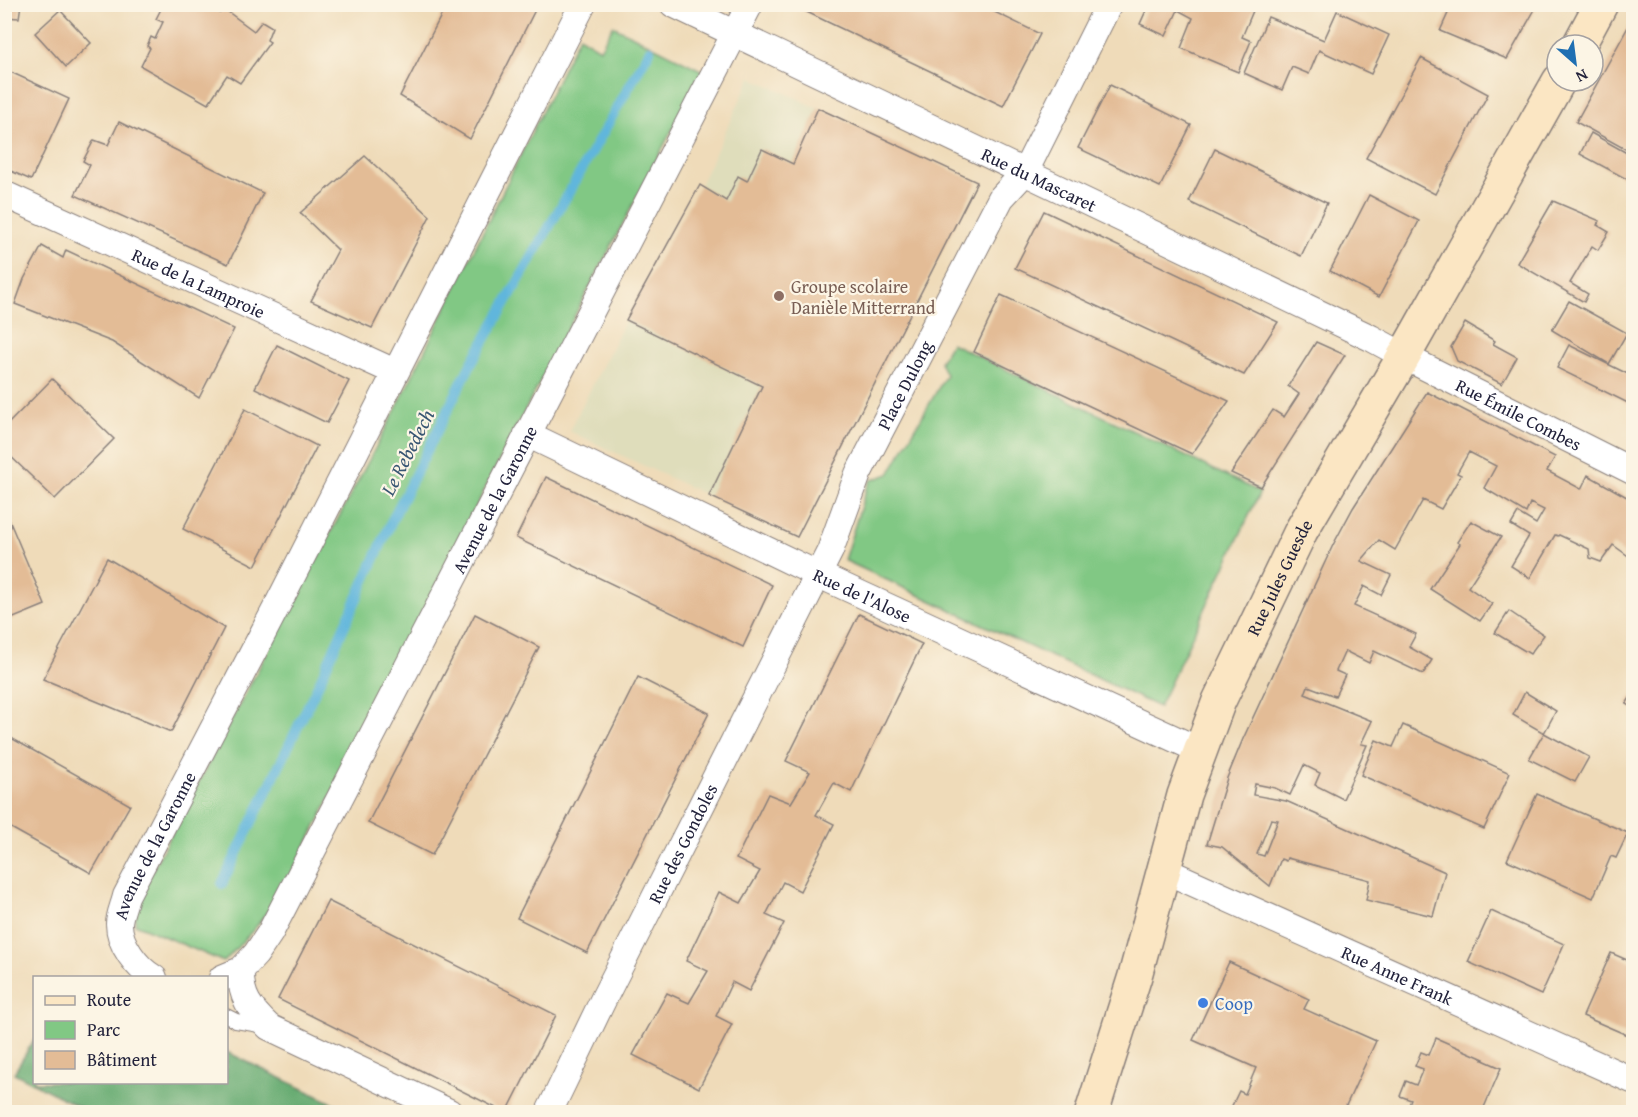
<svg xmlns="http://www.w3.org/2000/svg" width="1638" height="1117" font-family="'Gentium Book Plus',serif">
  <rect width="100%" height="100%" fill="#fcf5e5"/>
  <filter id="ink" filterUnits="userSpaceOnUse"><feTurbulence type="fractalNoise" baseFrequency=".0167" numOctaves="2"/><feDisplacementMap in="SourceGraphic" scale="12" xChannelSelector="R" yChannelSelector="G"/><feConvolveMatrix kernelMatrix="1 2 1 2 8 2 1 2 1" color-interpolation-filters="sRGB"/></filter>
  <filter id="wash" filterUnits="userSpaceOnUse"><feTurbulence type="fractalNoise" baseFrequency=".008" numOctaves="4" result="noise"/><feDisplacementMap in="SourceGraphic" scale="24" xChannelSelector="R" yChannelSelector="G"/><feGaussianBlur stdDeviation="1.35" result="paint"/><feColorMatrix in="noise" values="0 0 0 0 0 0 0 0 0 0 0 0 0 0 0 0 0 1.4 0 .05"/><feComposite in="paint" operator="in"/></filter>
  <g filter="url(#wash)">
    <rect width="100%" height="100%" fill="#efdbb9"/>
    <path fill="#dfddbb" d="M751,77L977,182L797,537L569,431L626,320L700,185Z"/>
    <g fill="#81c884" stroke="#527560" stroke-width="1.5">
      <path d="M613,26L703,71L512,435L285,888L256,927L224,962L135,924L137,899L397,407L579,36L600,49Z"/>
      <path d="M951,343L1260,492L1159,707L844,560L866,490L871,480L889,474L946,375L940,362Z"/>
    </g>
    <path fill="#68ac72" stroke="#456756" stroke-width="1.5" d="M34,1040V1082H226L227,1052L351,1112H89L14,1073Z"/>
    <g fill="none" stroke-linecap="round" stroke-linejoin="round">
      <path stroke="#60b6dc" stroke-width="10" d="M222,884L318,685L394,516L470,366L650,50"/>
    </g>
    <g id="blocks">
      <g fill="#e3bc96" fill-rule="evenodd">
        <path d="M4,4H21L19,18L4,17Z"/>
        <path d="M172,4H203L220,13L224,9L254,31L262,21L272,27L267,40L270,42L240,83L227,75L208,104L141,66L150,48L147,46L151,37L155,39L163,22L156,19L163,5L170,9Z"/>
        <path d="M447,4H538L470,139L400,96Z"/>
        <path d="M790,4H978L1040,34L1003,106Z"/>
        <path d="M1149,4H1251L1255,6L1242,37L1251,41L1238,72L1181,48L1193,18L1178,10L1166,36L1140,24Z"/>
        <path d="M1434,4H1538L1507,59L1440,31L1449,11Z"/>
        <path d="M60,10L91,43L66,67L35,33Z"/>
        <path d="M1337,11L1389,35L1371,74L1319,50L1309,74L1292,67L1282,90L1244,73L1268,17L1324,40Z"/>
        <path d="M1634,16V139L1627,150L1576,122Z"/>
        <path d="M1421,58L1488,94L1435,194L1366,158Z"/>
        <path d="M4,69L69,99L31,180L4,168Z"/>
        <path d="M1110,85L1191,125L1160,187L1078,148Z"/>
        <path d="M818,108L977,182L797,537L709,496L762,386L626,320L700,185L726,201L738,176L747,181L762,149L793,164Z"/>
        <path d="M119,122L263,193L228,264L75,195L90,165L83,161L94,140L108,145Z"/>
        <path d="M1591,133L1634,157V183L1580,154Z"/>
        <path d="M1215,149L1327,203L1301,256L1189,202Z"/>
        <path d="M365,156L430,216L372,328L311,301L338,250L300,213Z"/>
        <path d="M1369,195L1419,221L1379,297L1330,271Z"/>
        <path d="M1553,201L1600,221L1597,225L1609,232L1598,250L1592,246L1570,283L1588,294L1584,302L1517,263Z"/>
        <path d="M1044,211L1278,322L1244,375L1015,268Z"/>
        <path d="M42,246L63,258L66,250L234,329L199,398L112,342L15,304L24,279Z"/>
        <path d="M1001,295L1229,401L1192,454L974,352Z"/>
        <path d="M1569,301L1627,333L1609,364L1552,330Z"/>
        <path d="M1465,323L1495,341L1493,344L1517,357L1502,384L1457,361L1451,347Z"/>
        <path d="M1316,342L1345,355L1261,487L1231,473L1273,410L1284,417L1299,394L1288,386Z"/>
        <path d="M277,345L349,381L327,423L255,388Z"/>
        <path d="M1569,345L1634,377V406L1557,368Z"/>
        <path d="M52,379L114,439L55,499L4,450V428Z"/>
        <path d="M1427,392L1456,407V406L1555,457L1547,471L1581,489L1588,475L1634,501V560L1613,545L1601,562L1590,558L1589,549L1559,535L1558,536L1555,535L1530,578L1511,566L1529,536L1511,525L1518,513L1536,524L1544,510L1530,503L1526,513L1484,488L1496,466L1469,452L1457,473L1461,475L1441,509L1423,500L1395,550L1379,540L1361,561L1391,575L1381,595L1364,586L1354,606L1416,634L1409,647L1432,660L1423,674L1374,651L1369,663L1345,651L1336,671L1345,675L1335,696L1308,686L1305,694L1372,721L1361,744L1367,745L1343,799L1315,785L1320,773L1304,765L1290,795L1275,788L1255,784L1253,795L1286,801L1445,872L1433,916L1366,900L1370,880L1287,858L1286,861L1281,859L1270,886L1222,847L1207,844L1227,778L1243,739L1333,545L1353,508ZM1271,819L1278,820L1264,856L1257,854Z"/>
        <path d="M245,409L317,446L255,566L183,529Z"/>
        <path d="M546,477L772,585L743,647L516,538Z"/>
        <path d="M4,508L45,605L4,622Z"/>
        <path d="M1471,521L1501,537L1468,587L1492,604L1480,621L1430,589L1460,544L1457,542Z"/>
        <path d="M107,558L224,628L171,732L43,679Z"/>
        <path d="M1509,611L1544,635L1530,654L1495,633Z"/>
        <path d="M475,614L539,647L432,855L368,823Z"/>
        <path d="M859,614L922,644L851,792L834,783L816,815L834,824L800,891L783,882L766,915L784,923L749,991L732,982L716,1016L732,1024L699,1088L633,1055L667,993L689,1003L708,971L686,961L719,892L741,903L760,871L736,859L768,794L791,803L810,772L786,761Z"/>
        <path d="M638,677L709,713L587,953L517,918Z"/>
        <path d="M1525,692L1556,711L1544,733L1513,715Z"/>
        <path d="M1634,692V709L1626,704Z"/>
        <path d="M1403,725L1510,773L1484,829L1361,775L1376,740L1393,747Z"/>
        <path d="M1544,733L1589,757L1575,782L1529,759Z"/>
        <path d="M4,734L130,805L91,873L4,824Z"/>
        <path d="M1537,794L1628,833L1616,858L1611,856L1593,898L1507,860Z"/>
        <path d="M328,901L556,1015L507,1112H504L278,999Z"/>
        <path d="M1491,911L1564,944L1541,995L1468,962Z"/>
        <path d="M1611,953L1634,963V1038L1583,1016Z"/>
        <path d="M1229,962L1309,999L1304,1009L1376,1041L1343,1112H1229L1239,1091L1245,1094L1256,1068L1193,1040Z"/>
        <path d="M1436,1038L1484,1059L1483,1060L1501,1068L1482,1112H1406L1411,1100L1400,1096L1406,1081L1416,1085L1423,1069L1415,1066L1421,1052L1429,1055Z"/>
      </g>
    </g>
  </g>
  <g filter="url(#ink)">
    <use href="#blocks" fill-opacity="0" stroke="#887e7a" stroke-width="1.5"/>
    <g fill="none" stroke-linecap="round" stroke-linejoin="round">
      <g stroke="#887e7a" stroke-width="16">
        <path id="lane" d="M226,1016L236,1021L265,1026"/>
      </g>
      <g stroke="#887e7a" stroke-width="28">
        <g id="street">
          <path id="s1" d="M673,4L1371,338L1419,364L1634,472"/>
          <path id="s2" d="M4,194L395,372"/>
          <path id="s3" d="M527,434L819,575L1201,751"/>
          <path id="s4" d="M1164,870L1634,1081"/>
          <path d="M241,970C240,997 250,1009 269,1027L449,1112"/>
          <path id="s5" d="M154,978C137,968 119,944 119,924C119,915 124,905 126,896L275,610L583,4"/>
          <path id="s6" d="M222,978L241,970L256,954L270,933L750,4"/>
          <path id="s7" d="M549,1112L604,998L830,551L858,474L1001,198L1025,172L1109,4"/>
        </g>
      </g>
      <g stroke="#887e7a" stroke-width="36">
        <g id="secondary">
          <path d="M1579,45L1601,4"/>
          <path id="s8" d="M1092,1112L1135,976L1184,795L1219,701L1301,531L1404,356L1559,81"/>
        </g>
      </g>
      <use href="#lane" stroke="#fff" stroke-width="14"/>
      <use href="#street" stroke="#fff" stroke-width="26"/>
      <use href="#secondary" stroke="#fbe6c3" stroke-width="33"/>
    </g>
  </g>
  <circle fill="#8d6e63" stroke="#fcf5e5" stroke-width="2" cx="779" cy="296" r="6"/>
  <circle fill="#3f7fe0" stroke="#fcf5e5" stroke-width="2" cx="1203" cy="1003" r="6"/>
  <g text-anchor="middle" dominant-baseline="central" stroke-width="4.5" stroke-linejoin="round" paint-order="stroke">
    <g font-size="18" fill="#22223b" stroke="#fcf5e5">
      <text stroke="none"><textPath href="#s1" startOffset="406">Rue du Mascaret</textPath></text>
      <text stroke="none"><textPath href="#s2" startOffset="214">Rue de la Lamproie</textPath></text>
      <text stroke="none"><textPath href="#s7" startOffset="810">Place Dulong</textPath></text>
      <text stroke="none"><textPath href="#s1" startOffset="940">Rue Émile Combes</textPath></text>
      <text stroke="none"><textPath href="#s6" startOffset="556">Avenue de la Garonne</textPath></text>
      <text stroke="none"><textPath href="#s8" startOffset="568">Rue Jules Guesde</textPath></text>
      <text stroke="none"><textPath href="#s3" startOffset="372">Rue de l'Alose</textPath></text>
      <text stroke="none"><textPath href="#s7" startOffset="300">Rue des Gondoles</textPath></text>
      <text stroke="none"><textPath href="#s5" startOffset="153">Avenue de la Garonne</textPath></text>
      <text stroke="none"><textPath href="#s4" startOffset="256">Rue Anne Frank</textPath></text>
    </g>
    <g font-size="18" fill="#785e54" stroke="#fcf5e5" text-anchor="start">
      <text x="791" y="286">Groupe scolaire<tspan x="791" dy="21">Danièle Mitterrand</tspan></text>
    </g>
    <g font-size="18" fill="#366cbe" stroke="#fcf5e5" text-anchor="start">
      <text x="1215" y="1003">Coop</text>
    </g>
    <g font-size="20" font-style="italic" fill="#385673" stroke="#fcf5e5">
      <text transform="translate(407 452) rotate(-63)">Le Rebedech</text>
    </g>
  </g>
  <rect width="1638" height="1117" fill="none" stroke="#fcf5e5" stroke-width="24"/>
  <rect x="33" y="976" width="195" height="108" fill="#fcf5e5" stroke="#a5a1a1" stroke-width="1.5"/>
  <rect x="45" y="996" width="30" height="9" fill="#fbe6c3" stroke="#a5a1a1" stroke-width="1.5"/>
  <text x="87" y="1006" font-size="18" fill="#22223b">Route</text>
  <rect x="45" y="1021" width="30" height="18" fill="#81c884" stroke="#a5a1a1" stroke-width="1.5"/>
  <text x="87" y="1036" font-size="18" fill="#22223b">Parc</text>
  <rect x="45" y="1051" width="30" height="18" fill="#e3bc96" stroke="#a5a1a1" stroke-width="1.5"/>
  <text x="87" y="1066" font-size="18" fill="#22223b">Bâtiment</text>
  <g transform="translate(1575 63) rotate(152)"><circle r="28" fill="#fcf5e5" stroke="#a5a1a1" stroke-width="1.5"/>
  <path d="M0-4.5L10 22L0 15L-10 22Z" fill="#1f6fb2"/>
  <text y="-9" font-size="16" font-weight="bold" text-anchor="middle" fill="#22223b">N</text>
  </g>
</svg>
